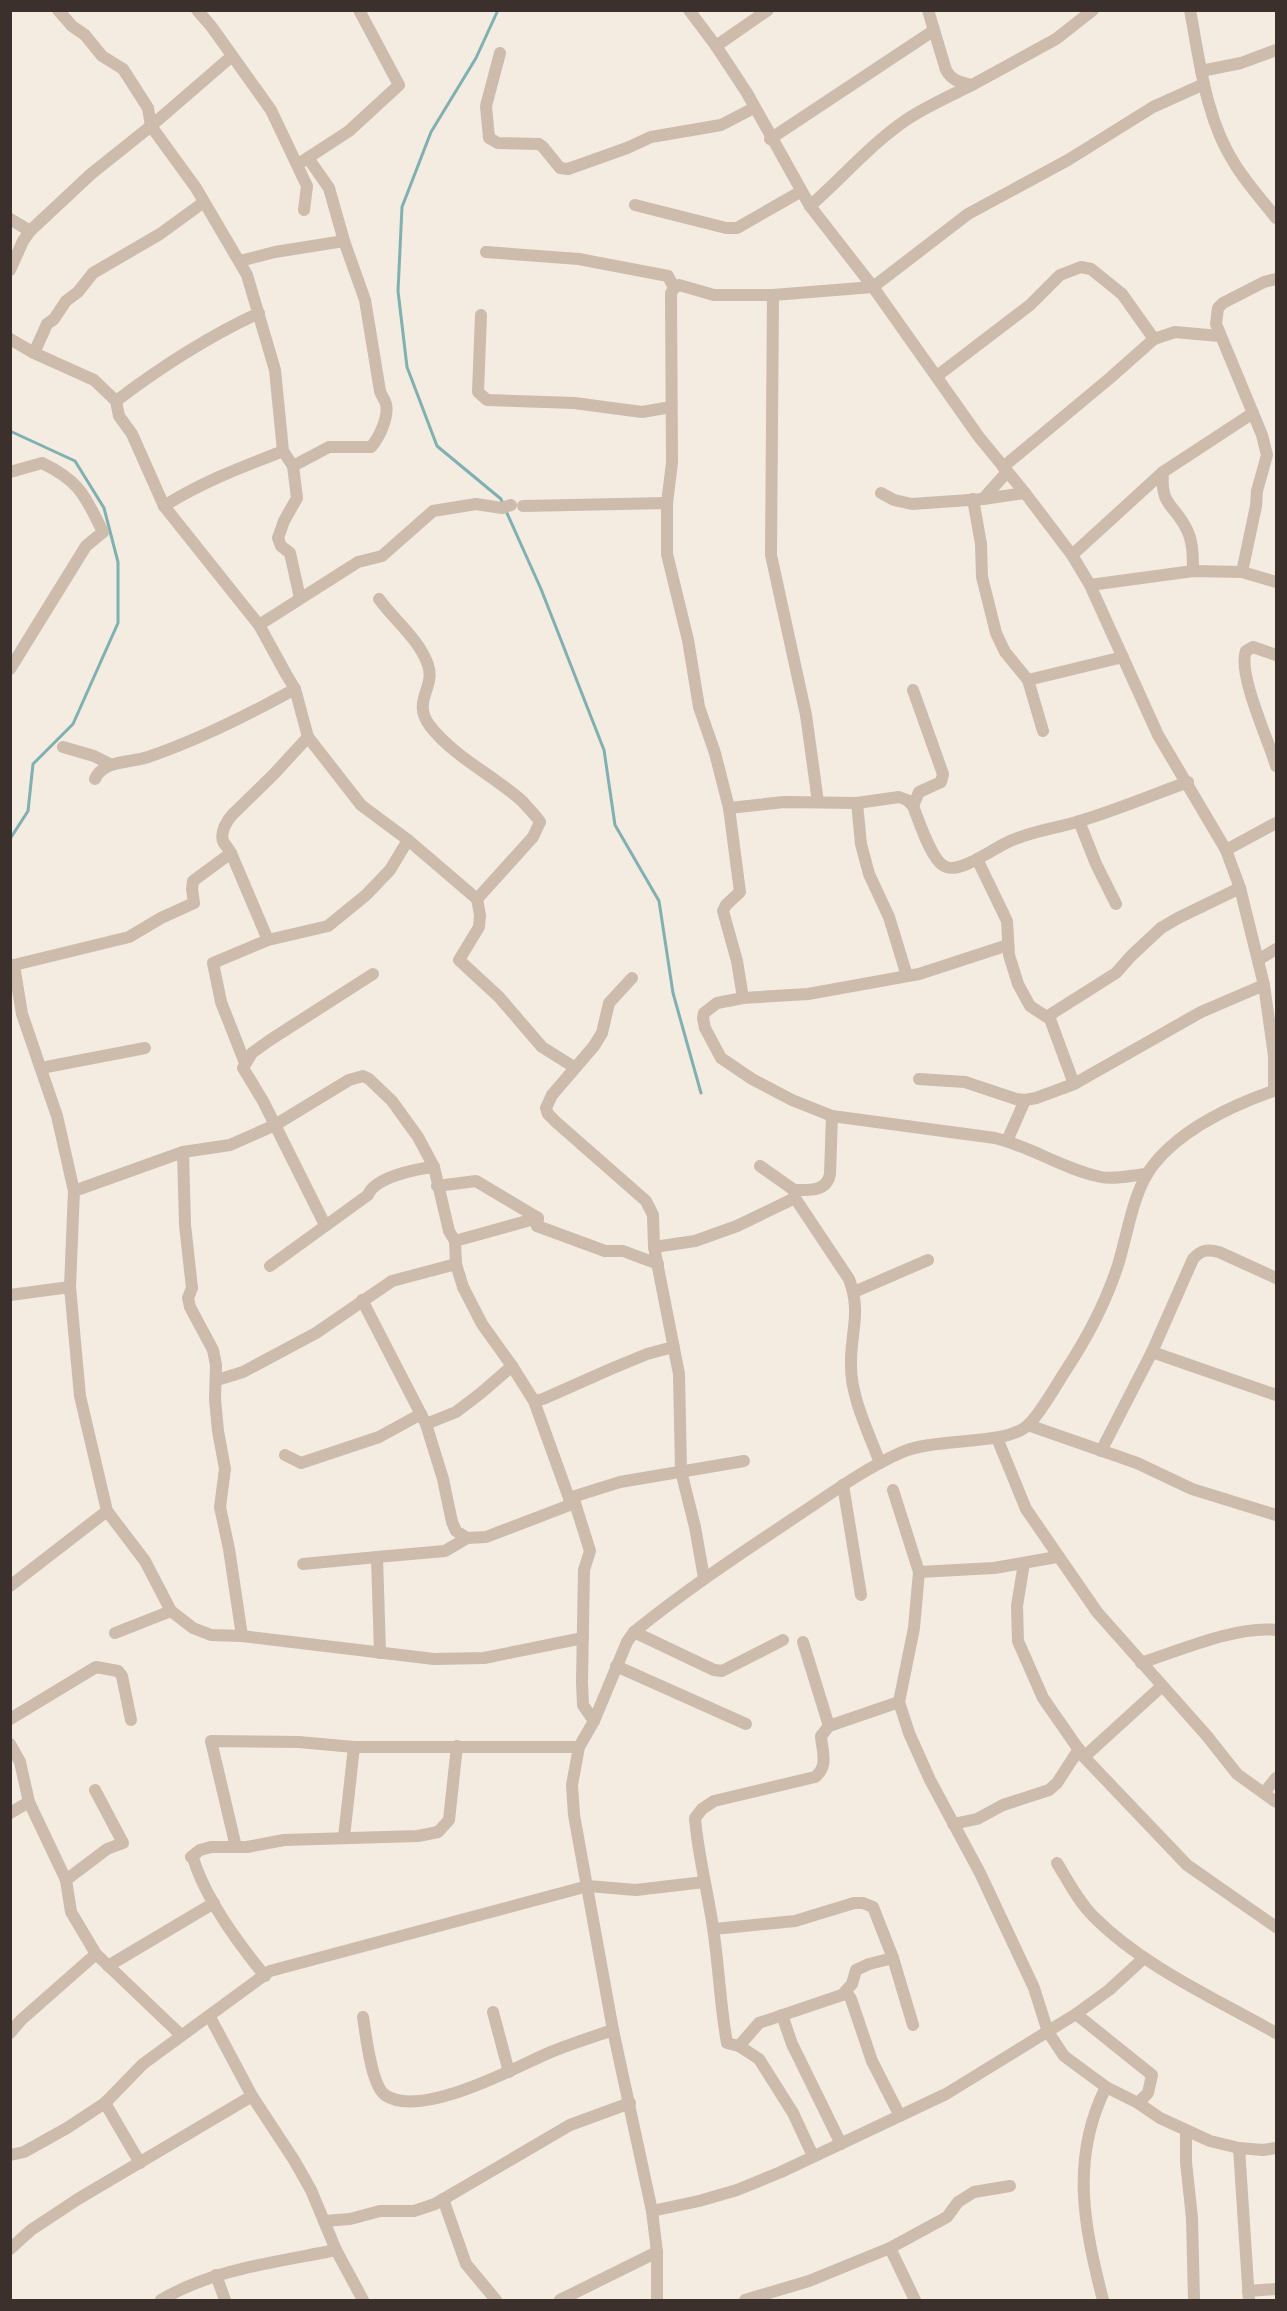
<svg xmlns="http://www.w3.org/2000/svg" width="1287" height="2311" font-family="Signika,sans-serif">
<style>
.lines{fill:none;stroke-linecap:round;stroke-linejoin:round}
.stream{stroke:#7fb0b2;stroke-width:3}
.minor{stroke:#cdbbac;stroke-width:12}
</style>
<rect width="100%" height="100%" fill="#f4ebe1"/>
<g class="lines">
<g class="stream">
<path d="M498 10 476 58 431 132 402 207 398 291 407 367 437 446 501 499 503 504"/>
<path d="M10 431 75 461 104 508 118 562V623L73 724 33 764 28 811 10 839"/>
<path d="M506 511 541 589 604 750 615 825 659 901 673 993 701 1093"/>
</g>
<g class="minor">
<path d="M58 10 72 26 85 35 102 56 123 69 148 108 151 126 196 188 247 275 275 370 283 451 293 466 297 498 284 521 278 538 281 546 290 553 300 598"/>
<path d="M197 10 211 26 271 110 307 186 304 210"/>
<path d="M689 10 716 46 747 93 810 206 873 287 979 437 1025 493 1072 555 1090 585 1158 735 1226 850 1240 888 1264 985 1274 1056V1090"/>
<path d="M928 10 946 70C952 81 960 82 972 85L1056 39 1093 10"/>
<path d="M1190 10C1200 63 1206 121 1236 166 1248 185 1263 201 1276 218"/>
<path d="M716 46 768 10"/>
<path d="M500 53 486 106 489 138 498 143 539 144 543 147 560 168 568 169 627 148 651 137 721 125 754 108"/>
<path d="M1201 71 1241 63 1276 50"/>
<path d="M770 139 933 31"/>
<path d="M303 161 349 131 399 85 359 10"/>
<path d="M635 205 726 228H737L800 192"/>
<path d="M810 206C842 178 871 144 906 120 927 106 950 96 972 85"/>
<path d="M10 219 30 231"/>
<path d="M486 252 579 259 668 276 674 288 671 293 672 463 667 503V554L688 640 699 707 715 753 729 808 740 892 726 905 723 911 737 961 743 998"/>
<path d="M240 261 275 252 344 241"/>
<path d="M10 270 23 241 30 231 91 174 151 126 232 56"/>
<path d="M674 288 679 285 714 295H773L873 287 968 214 1068 160 1153 107 1204 84"/>
<path d="M773 295 771 555 806 715 818 802"/>
<path d="M481 315 478 392 487 400 574 403 642 412 671 407"/>
<path d="M10 339 34 353 94 380 116 401 119 416 132 434 164 506 259 625 286 674 295 689 308 737 361 805 408 840 477 899 480 915 479 927 459 960 499 997 542 1047 574 1067"/>
<path d="M34 353 47 324 54 319 66 301 78 292 93 273 160 234 204 202"/>
<path d="M937 376 1030 305 1060 275 1081 267 1091 269 1122 294 1154 339"/>
<path d="M116 401C161 367 207 337 259 313"/>
<path d="M293 466 329 447H371C379 438 389 417 386 404 385 400 381 395 380 391L365 300 344 241 329 188 308 158"/>
<path d="M1003 467 1110 378 1154 339 1175 332 1219 336"/>
<path d="M10 472 42 463C80 481 85 496 103 532L86 546 10 669"/>
<path d="M1163 472C1160 507 1175 504 1187 530 1193 542 1193 557 1193 571"/>
<path d="M881 493 894 500 912 504 983 499 1025 493"/>
<path d="M973 499 981 544 982 577 996 633 1005 652 1028 680 1043 731"/>
<path d="M983 499 1007 472"/>
<path d="M164 506C202 482 242 467 283 451"/>
<path d="M523 506 667 503"/>
<path d="M1072 555 1163 472 1253 413"/>
<path d="M1242 572 1256 506 1257 491 1267 455 1262 435 1216 324 1218 308 1223 303 1264 282 1276 279"/>
<path d="M1090 585 1193 571 1242 572 1276 582"/>
<path d="M379 599C395 621 419 639 428 665 436 688 411 701 430 726 454 757 493 775 522 801 528 808 535 814 540 822L533 837 477 899"/>
<path d="M259 625 358 562 382 556 433 511 476 504 502 508 511 505"/>
<path d="M1276 655 1253 647 1246 651C1237 673 1269 741 1276 766"/>
<path d="M1028 680 1123 657"/>
<path d="M63 747 94 756 110 764"/>
<path d="M95 779C103 760 130 763 148 757 199 740 248 715 295 689"/>
<path d="M857 803 861 844 869 874 889 917 907 976"/>
<path d="M913 806 919 792 941 782 943 774 913 690"/>
<path d="M729 808 784 802 857 803 899 797 907 800 913 806C919 821 931 859 944 866 958 875 993 849 1006 843 1030 831 1055 829 1080 821 1117 810 1152 795 1188 782"/>
<path d="M1079 821 1096 864 1116 904"/>
<path d="M1226 850 1276 823"/>
<path d="M977 859 1007 921 1009 955 1018 984 1030 1006 1050 1019 1074 1084"/>
<path d="M268 940 231 853C229 849 224 844 223 841 220 832 227 820 233 814L274 774 308 737"/>
<path d="M1008 945 919 974 808 994 743 998 717 1003 704 1013 703 1018 705 1028 721 1058 752 1079 792 1100 832 1116 995 1138C1032 1147 1063 1169 1101 1177 1115 1180 1133 1175 1147 1174"/>
<path d="M1258 960 1276 949"/>
<path d="M14 965 22 1014 57 1116 74 1191 70 1287 80 1396 107 1511 145 1561 171 1611 193 1628 211 1635 242 1636 434 1659 484 1658 583 1638"/>
<path d="M10 966 129 937 161 918 194 903 192 889 193 881 231 853"/>
<path d="M632 978 609 1003 602 1033 594 1046 552 1095 546 1108 548 1114 556 1122 646 1201 653 1215 654 1247 679 1374 681 1471 695 1527 704 1578"/>
<path d="M1048 1016 1116 973 1131 956 1161 928 1178 918 1240 888"/>
<path d="M245 1063 221 1002 213 963 268 940 328 926 366 895 390 870 408 840"/>
<path d="M41 1068 145 1048"/>
<path d="M919 1079 965 1082 1016 1099 1025 1100 1036 1098 1074 1084 1201 1012 1264 985"/>
<path d="M1007 1141 1025 1100"/>
<path d="M183 1152 185 1225 192 1288 188 1298 190 1307 213 1350 216 1365 215 1399 218 1431 225 1469 220 1507 229 1549 242 1636"/>
<path d="M760 1166 794 1190"/>
<path d="M437 1186 476 1181 538 1218"/>
<path d="M74 1191 183 1152 230 1145 275 1125 349 1080 363 1076 369 1079 392 1101 418 1137 434 1167 449 1231 455 1241 456 1264 463 1287 482 1324 512 1366 534 1401 569 1498 575 1503 590 1551 584 1570 582 1682 583 1705 594 1721"/>
<path d="M795 1198 849 1279C862 1313 850 1333 851 1366 851 1398 869 1433 880 1463"/>
<path d="M325 1225 263 1101 243 1068 252 1053 270 1040 373 974"/>
<path d="M455 1241 538 1218 537 1226 605 1251H623L658 1264"/>
<path d="M654 1247 695 1241 737 1226 795 1198 794 1190C809 1190 827 1192 830 1174L832 1116"/>
<path d="M270 1266 368 1195C375 1177 416 1169 434 1167"/>
<path d="M854 1292 928 1260"/>
<path d="M10 1295 70 1287"/>
<path d="M362 1300 426 1424 443 1479 452 1522 456 1531 467 1538 486 1537 575 1503"/>
<path d="M1152 1352 1276 1395"/>
<path d="M217 1380 243 1372 316 1333 392 1281 456 1264"/>
<path d="M534 1401 543 1399 613 1368 647 1354 673 1347"/>
<path d="M426 1424 456 1412 481 1393 512 1366"/>
<path d="M1028 1425 1137 1463 1192 1489 1276 1515"/>
<path d="M997 1438 1026 1509 1097 1612 1207 1736 1237 1774 1276 1802"/>
<path d="M1101 1451 1152 1352 1193 1259C1201 1250 1207 1249 1219 1252L1276 1278"/>
<path d="M285 1455 301 1463 379 1437 421 1414"/>
<path d="M843 1485 861 1595"/>
<path d="M893 1490 919 1572"/>
<path d="M569 1498 620 1482 744 1461"/>
<path d="M377 1557 445 1551 467 1538"/>
<path d="M1057 1557 994 1568 919 1572 914 1628 899 1702 909 1733 930 1780 980 1873 1034 1988 1048 2032 1064 2056 1106 2087 1138 2103 1160 2118 1210 2141 1239 2148 1263 2150 1276 2148"/>
<path d="M1024 1563 1017 1606 1018 1641 1043 1698 1084 1757 1187 1865 1276 1927"/>
<path d="M303 1564 377 1557 380 1653"/>
<path d="M10 1586 107 1511"/>
<path d="M634 1632 714 1670 722 1671 783 1640"/>
<path d="M115 1633 171 1611"/>
<path d="M803 1642 829 1726"/>
<path d="M1141 1663C1178 1651 1238 1625 1276 1630"/>
<path d="M616 1666 746 1724"/>
<path d="M10 1719 96 1667 118 1671 122 1676 131 1720"/>
<path d="M10 1744 20 1762 29 1802 66 1880 71 1912 96 1954 181 2035"/>
<path d="M1084 1757 1162 1686"/>
<path d="M1264 1793 1276 1778"/>
<path d="M10 1813 29 1802"/>
<path d="M953 1824 977 1819 1003 1805 1049 1790 1057 1783 1079 1749"/>
<path d="M344 1837 354 1747"/>
<path d="M236 1847 211 1741 299 1742 354 1747H579"/>
<path d="M1057 1863C1068 1881 1078 1901 1093 1916 1142 1966 1216 1999 1276 2033"/>
<path d="M66 1880 107 1849 123 1843 95 1790"/>
<path d="M714 1929 795 1921 854 1903H863L873 1907 893 1958 913 2025"/>
<path d="M108 1966 214 1903"/>
<path d="M265 1976C237 1942 206 1900 193 1858L191 1857 200 1850 211 1847H247L284 1840 418 1836 438 1832 449 1820 457 1746"/>
<path d="M846 1992 851 1999 872 2061 900 2116"/>
<path d="M493 2012 509 2072"/>
<path d="M1076 2014 1152 2075 1148 2093 1138 2103"/>
<path d="M782 2015 792 2044 841 2144"/>
<path d="M210 2017 252 2096 294 2160 311 2190 336 2250 363 2300"/>
<path d="M363 2017C366 2035 371 2085 385 2095 419 2119 511 2070 544 2055 566 2045 590 2038 613 2030"/>
<path d="M10 2033 21 2020 96 1954"/>
<path d="M739 2046 759 2023 842 1995 852 1984 856 1970 869 1964 893 1958"/>
<path d="M105 2103 140 2163"/>
<path d="M1186 2131V2162L1192 2218 1194 2300"/>
<path d="M1239 2148 1249 2300"/>
<path d="M10 2155 24 2152 67 2128 105 2103 143 2064 270 1971 588 1886 636 1890 704 1882"/>
<path d="M813 2156 793 2113 759 2059 739 2046 727 2043C720 2005 719 1967 713 1928 708 1892 698 1856 695 1818L702 1809 714 1801 815 1777C829 1766 822 1751 821 1736L829 1726 899 1702"/>
<path d="M443 2199 466 2264 496 2300"/>
<path d="M652 2211 699 2201 737 2190 781 2172 946 2094 1076 2014 1109 1990 1144 1958"/>
<path d="M324 2221 350 2219 380 2211H414L435 2204 570 2125 630 2103"/>
<path d="M890 2248 915 2300"/>
<path d="M10 2249 31 2230 78 2199 252 2096"/>
<path d="M216 2275 225 2300"/>
<path d="M1248 2291 1276 2289"/>
<path d="M161 2300C213 2269 277 2262 336 2250"/>
<path d="M560 2300 657 2252"/>
<path d="M657 2300V2252L652 2211 613 2030 574 1815 572 1785 579 1747 594 1721 627 1642 634 1632C687 1589 743 1552 800 1514 832 1493 864 1469 900 1453 934 1437 1004 1446 1027 1426 1040 1415 1056 1385 1066 1370 1087 1338 1106 1302 1118 1265 1128 1233 1133 1190 1154 1164 1184 1127 1233 1105 1276 1090"/>
<path d="M745 2300 809 2281 890 2248 947 2217 958 2202 974 2192 1010 2186"/>
<path d="M1103 2300C1084 2226 1070 2159 1106 2087"/>
</g>
</g>
<rect width="1287" height="2311" fill="none" stroke="#3b302b" stroke-width="24"/>
</svg>
